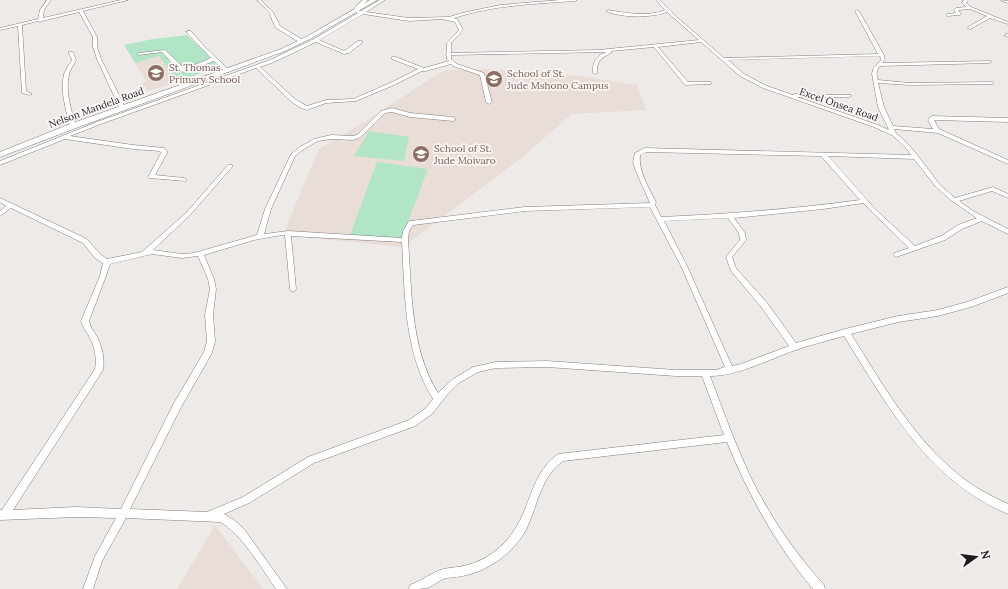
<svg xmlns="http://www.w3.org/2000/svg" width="1008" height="589" font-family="Lora,serif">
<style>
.built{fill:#e9ddd7}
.green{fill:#b1e5c5}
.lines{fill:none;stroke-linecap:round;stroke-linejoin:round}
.minor-casing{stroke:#817d7b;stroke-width:1}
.secondary-casing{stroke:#817d7b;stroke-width:1}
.minor{fill:#fff;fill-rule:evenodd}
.secondary{fill:#fff;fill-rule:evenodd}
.labels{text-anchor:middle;stroke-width:3.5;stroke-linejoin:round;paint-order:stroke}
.far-education-label{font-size:10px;fill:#785e54;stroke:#fbf7f5;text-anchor:start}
.far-street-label{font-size:10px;fill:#1c1b1a;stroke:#fbf7f5}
</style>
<rect width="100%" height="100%" fill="#eeeae7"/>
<g class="built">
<path d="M159 56 178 82 148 91 143 83 147 82 135 63Z"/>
<path d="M486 69 580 76 637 85 646 110 572 114 520 159 403 247 283 235 318 150 369 119 442 71 446 70Z"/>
<path d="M215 525 263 589H177Z"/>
</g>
<g class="green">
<path d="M187 35 219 66 178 82 159 56 135 63 124 45 153 39Z"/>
<path d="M369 131 409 137 404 161 354 156Z"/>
<path d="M377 162 428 169 401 240 349 238Z"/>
</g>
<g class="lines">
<g class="minor-casing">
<g id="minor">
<path d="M47 0H51L44 10 43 18 121 0H128L83 11 97 37V47L101 59 125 107 124 108 119 107 97 59 93 47V37L79 12 42 21 40 22 38 21 22 25 26 91 32 94 30 95 22 93 18 26 0 30V28L38 19 40 10Z"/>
<path d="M257 0H261L273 12 280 26 303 40V42H299L276 28 272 20 270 13Z"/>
<path d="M363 0H368L360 7 357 10 361 11 380 0H385L366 12 409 18 449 17 462 13 500 5 560 0H577L575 1C534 4 493 5 454 18L458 20 463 30 451 43V53L598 50 699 40 667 12C653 18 620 18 606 11L608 10C625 13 649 17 665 10L656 0H660L679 19 724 58 878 54 855 11 857 10 859 11 884 55 885 60 882 63 991 61V62L989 63 880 66C876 71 876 74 878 80L910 83 993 82V84H991L910 85 878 83 884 107 893 126 933 129 928 120 930 117 932 116 1008 118V122L934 120 939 129 1008 160V164L938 133 894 129 896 133 909 145 918 156 940 185 955 198 993 187 1008 194V198L992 191 959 201 973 211 1008 229V234L982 221 962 229 945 240 896 257 893 255 894 253 909 248 863 203 823 209 734 218 745 233 746 240 732 257 736 268 768 304 796 343 845 329 898 316 938 310 967 302 1008 287V293L971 307 938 316 898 322 851 334C882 383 912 437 958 474 973 487 991 496 1008 504V514C927 480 888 406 844 336 827 341 809 345 793 351 768 360 737 376 710 376 724 413 737 449 754 484 773 521 797 555 824 585L825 589H813C776 545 749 496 727 442L563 461C549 471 543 485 537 501 534 511 530 521 526 530 514 552 491 569 467 575 460 577 453 577 446 578 439 580 434 586 427 588 422 589 414 589 409 589L410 585C421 581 430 574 440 570 449 567 458 568 467 565 485 561 503 547 513 532 531 507 531 473 558 454L724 435 702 376H676L547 367 496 368 478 372 459 383 447 395 432 414 415 426 314 463 249 503 224 514 234 520 244 529 287 589H276C262 569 241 533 220 522L126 518 102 561 93 589H83L95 556 116 518 76 517 0 520V510H2L95 369C97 359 95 347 90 338 87 332 83 328 81 321L100 276 103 263 95 258 83 243 11 208 0 216V211L6 206 0 202V198L87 239 100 254 107 259 142 252 187 212 228 165H232V167L191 214 153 250 182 254 194 253 257 235 265 209 291 154 300 147 314 139 331 135 353 136 357 135 381 111 392 108 410 113 453 117 456 119 453 121 410 117 392 112 385 113 361 137 353 140 331 139 318 141 304 149 295 156 271 209 264 234 288 231 402 238 403 231 409 221H411L525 207 650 203 635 169 633 162 635 153 645 148 911 155 905 147 892 135 874 127 763 88 740 76 701 42 658 47 688 82H711V84H709L685 85 654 47 611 51V53C601 58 596 62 597 73L595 74 593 73C592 62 597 56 606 52L451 55V59L457 64 484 73 492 102 489 104 486 102 480 75 453 66 451 64 426 71H422L394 85 356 101 326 103 307 110 299 107 292 102 256 68 101 124 70 136 133 145 164 148 167 151V153L155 175 184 178 187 180 186 181 149 178 148 177 161 153 160 151 133 149 65 139 0 165V161L97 122 270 60 314 39 358 13 353 11 357 5ZM363 14 409 21 442 19 455 22 459 30 447 43V53L446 54 447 59 449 61 424 68 396 57H392V59L418 69 390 83 353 99 326 100 307 106 296 100 260 67 274 62 316 42 344 54 349 53 362 43V41H358L344 51 319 40ZM880 56 881 60 873 69 872 74 878 107 889 130 878 125 797 97H849L851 96V95L795 94 793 95 767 86 744 74 728 60ZM646 152 821 156 860 200C794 209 728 214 661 217L655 205 656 202C649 188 638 171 640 155ZM828 156 914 159 936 187 952 201 977 218 958 225 941 236 915 246 875 209ZM650 207 681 266 725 367 716 370H676L547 361 496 362 473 367 453 379 438 393C410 348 412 291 408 240L409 231 413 225 525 211ZM728 218 739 233 740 240 726 257 731 271 762 308 789 346 741 364 732 366 687 266 664 221ZM282 235H285L290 289 291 291H295L296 289 291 236 402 242C405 296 404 352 433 399L426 408 409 420 308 457 243 497 207 512 130 509 180 409 212 353 215 341 213 315 216 289 214 279 204 255 254 240ZM152 254 182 258 198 256 208 279 210 289 205 315 207 341 204 352 174 403 121 509 76 507 13 510 103 370C105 358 102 346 96 335 93 330 90 327 89 321L106 276 110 264Z"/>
<path d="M964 0H968L966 3 971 7 1008 22V24L990 18 970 29 968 28V27L987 16 970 9 958 10 961 14 960 15 947 16V14L956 13 954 10 956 8 966 7 962 3Z"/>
<path d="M1001 0 1008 1V3L1002 1Z"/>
<path d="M187 31H191L204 46 229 70V72H225L214 61 185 72 180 71 162 52 139 55 137 54 139 53 165 50 185 69 211 58 187 33Z"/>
<path d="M1006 34H1008V37L1005 36Z"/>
<path d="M69 52H73L76 60C74 65 70 69 69 75 65 91 71 110 76 126L73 128 70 126C66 110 60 91 64 74 66 69 69 65 72 60L69 53Z"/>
</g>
</g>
<g class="secondary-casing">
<path id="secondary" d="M370 0H377L310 39 285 51 76 128 0 157V152L70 124 281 49 306 37Z"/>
</g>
<use href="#minor" class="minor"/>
<use href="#secondary" class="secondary"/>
</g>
<defs>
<g id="school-disc" transform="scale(0.9)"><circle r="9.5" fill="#8d6e63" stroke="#fbf7f5"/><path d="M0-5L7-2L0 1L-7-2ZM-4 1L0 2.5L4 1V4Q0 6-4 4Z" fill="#fff"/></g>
</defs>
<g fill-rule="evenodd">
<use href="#school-disc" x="156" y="73"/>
<use href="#school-disc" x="494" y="79"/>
<use href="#school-disc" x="421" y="154"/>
</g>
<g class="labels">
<g class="far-education-label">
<text x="169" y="71">St. Thomas<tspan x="169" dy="12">Primary School</tspan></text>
<text x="507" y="77">School of St.<tspan x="507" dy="12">Jude Mshono Campus</tspan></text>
<text x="434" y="152">School of St.<tspan x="434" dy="12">Jude Moivaro</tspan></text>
</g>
<g class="far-street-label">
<text transform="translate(839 104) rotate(19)" y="4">Excel Onsea Road</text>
<text transform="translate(96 107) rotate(-20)" y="4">Nelson Mandela Road</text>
</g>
</g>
<g transform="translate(976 557) rotate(76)" stroke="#fbf7f5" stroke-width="3" paint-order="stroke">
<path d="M0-3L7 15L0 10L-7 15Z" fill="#1c1b1a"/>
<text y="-6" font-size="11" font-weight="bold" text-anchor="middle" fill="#1c1b1a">N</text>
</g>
</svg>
